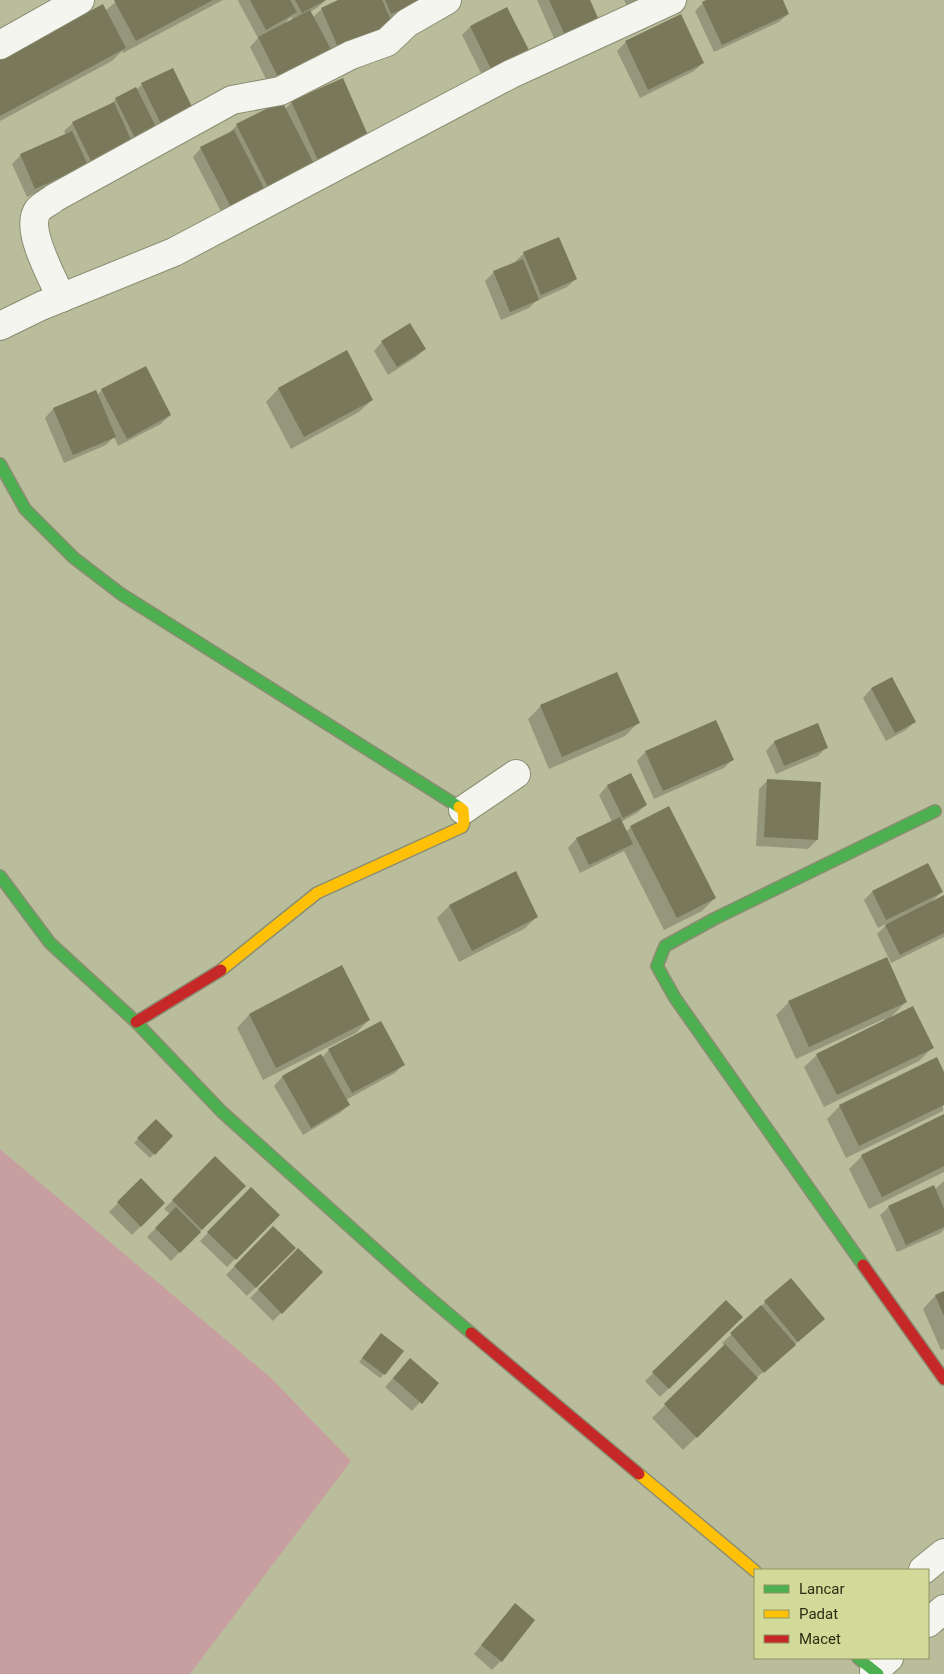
<svg xmlns="http://www.w3.org/2000/svg" width="944" height="1674" font-family="Roboto,sans-serif">
<style>
.green{fill:#c89fa1}
.shadow{fill:#0003;fill-rule:evenodd}
.building{fill:#7a785b}
.lines{fill:none;stroke-linecap:round;stroke-linejoin:round}
.street-casing{stroke:#8b8d72;stroke-width:30}
.fast-casing{stroke:#8b8d72;stroke-width:14}
.slow-casing{stroke:#8b8d72;stroke-width:14}
.jam-casing{stroke:#8b8d72;stroke-width:14}
.street{stroke:#f5f5f0;stroke-width:28}
.fast{stroke:#4caf50;stroke-width:11}
.slow{stroke:#ffc107;stroke-width:11}
.jam{stroke:#c62828;stroke-width:11}
</style>
<rect width="100%" height="100%" fill="#babd9b"/>
<path class="green" d="M0 1149 271 1378 351 1461 190 1674H0Z"/>
<g class="shadow">
<path d="M118 0H223L123 53 122 51 112 61 0 121V60L105 11Z"/>
<path d="M239 0H326L318 7 310 12 313 17 322 9 341 0H432L389 19 272 91 250 47 258 38 238 1ZM291 17 293 20 283 25Z"/>
<path d="M537 0H589L560 52Z"/>
<path d="M624 0H647L629 10Z"/>
<path d="M709 0H781L788 14 779 22 714 52 695 11 703 3Z"/>
<path d="M470 27 529 54 485 81 462 35Z"/>
<path d="M626 42 703 63 694 71 640 98 617 51Z"/>
<path d="M142 84 194 114 78 174 27 197 12 164 21 155 66 135 64 131 73 123 110 105 116 99 136 90Z"/>
<path d="M292 102 370 142 228 225 193 157 201 148 227 135 237 125 285 109Z"/>
<path d="M524 253 576 279 567 287 536 301 529 308 501 320 485 281 494 272 516 263 515 262Z"/>
<path d="M382 342 425 349 416 357 388 375 374 351Z"/>
<path d="M346 352 372 400 359 412 291 449 266 402 278 389Z"/>
<path d="M102 390 170 415 161 424 118 446 114 437 106 445 64 463 45 418 53 409 96 392 97 395Z"/>
<path d="M617 673 638 723 625 736 549 769 528 719 541 706Z"/>
<path d="M892 678 915 721 906 730 886 741 863 698 871 689Z"/>
<path d="M715 722 732 760 724 768 654 799 637 761 645 752Z"/>
<path d="M817 725 827 747 818 756 776 774 766 751 774 742Z"/>
<path d="M630 775 646 805 637 813 621 822 626 832 631 827 715 898 702 911 664 930 624 851 580 873 568 848 576 839 612 822 599 795 607 786Z"/>
<path d="M768 780 820 783 817 840 808 849 756 846 759 789Z"/>
<path d="M515 873 537 917 524 929 459 962 437 918 449 906Z"/>
<path d="M872 892H942L930 903 944 896V937L891 963 877 934 888 923 878 928 864 900Z"/>
<path d="M341 967 369 1020 356 1033 263 1080 237 1028 249 1015Z"/>
<path d="M789 1002H906L890 1018 932 1048 919 1061 824 1107 804 1067 817 1055 885 1021 884 1019 796 1059 776 1015Z"/>
<path d="M329 1050 404 1064 395 1073 346 1100 349 1105 340 1113 303 1135 274 1086 282 1077 321 1055 322 1057Z"/>
<path d="M944 1075 943 1111 846 1158 827 1119 840 1106Z"/>
<path d="M944 1115V1172L869 1209 849 1169 862 1156Z"/>
<path d="M156 1121 171 1136 150 1158 134 1143Z"/>
<path d="M215 1158 244 1186 171 1261 147 1237 170 1214 164 1209Z"/>
<path d="M141 1180 164 1203 132 1235 109 1212Z"/>
<path d="M944 1181V1229L941 1233 897 1252 880 1215 889 1207 934 1190Z"/>
<path d="M251 1188 278 1215 227 1267 200 1241Z"/>
<path d="M273 1227 294 1248 247 1296 226 1275Z"/>
<path d="M298 1250 321 1272 273 1321 250 1298Z"/>
<path d="M944 1292V1349L941 1350 923 1309 935 1296Z"/>
<path d="M726 1301 741 1317 660 1397 645 1381Z"/>
<path d="M765 1302 824 1319 754 1380 683 1450 652 1418 725 1346 722 1343 757 1311Z"/>
<path d="M377 1339 384 1374 380 1378 359 1362Z"/>
<path d="M402 1368 437 1383 412 1411 385 1387Z"/>
<path d="M507 1614 501 1661 492 1670 474 1654Z"/>
</g>
<g class="building">
<path d="M114 0H213L136 41Z"/>
<path d="M250 0H290L297 12 266 30Z"/>
<path d="M295 0H326L302 13Z"/>
<path d="M338 0H382L395 29 341 54 321 8Z"/>
<path d="M385 0H423L391 14Z"/>
<path d="M549 0H590L603 29 569 44Z"/>
<path d="M706 0H783L789 14 722 45 702 2Z"/>
<path d="M103 4 126 48 0 116V59Z"/>
<path d="M507 7 531 54 493 73 470 26Z"/>
<path d="M310 10 334 55 281 83 258 37Z"/>
<path d="M681 14 704 63 648 90 625 41Z"/>
<path d="M173 68 196 115 164 130 141 83Z"/>
<path d="M343 78 371 142 320 165 291 101Z"/>
<path d="M136 87 160 135 139 146 115 98Z"/>
<path d="M282 101 315 166 269 189 236 124Z"/>
<path d="M114 102 132 142 91 161 72 122Z"/>
<path d="M234 130 270 200 236 217 200 147Z"/>
<path d="M72 131 88 165 35 189 20 154Z"/>
<path d="M559 237 577 279 541 295 523 252Z"/>
<path d="M523 259 539 300 510 312 493 271Z"/>
<path d="M410 323 426 349 397 367 381 341Z"/>
<path d="M347 350 373 400 304 437 278 388Z"/>
<path d="M146 366 171 415 127 439 101 389Z"/>
<path d="M96 390 116 437 73 455 53 408Z"/>
<path d="M617 672 640 723 562 757 540 705Z"/>
<path d="M892 677 916 722 895 733 871 688Z"/>
<path d="M716 720 734 760 663 791 645 751Z"/>
<path d="M818 723 828 748 784 766 774 741Z"/>
<path d="M631 773 647 805 623 818 607 785Z"/>
<path d="M767 779 821 782 818 840 764 837Z"/>
<path d="M669 806 716 898 677 918 630 826Z"/>
<path d="M620 817 633 844 589 865 576 838Z"/>
<path d="M928 863 943 892 886 920 872 891Z"/>
<path d="M516 871 538 917 472 951 449 905Z"/>
<path d="M944 895V933L900 955 885 925Z"/>
<path d="M887 957 907 1002 809 1047 788 1001Z"/>
<path d="M342 965 370 1020 276 1068 249 1014Z"/>
<path d="M913 1006 934 1048 837 1095 816 1054Z"/>
<path d="M381 1021 405 1065 352 1093 328 1049Z"/>
<path d="M321 1054 350 1105 311 1128 282 1076Z"/>
<path d="M937 1057 944 1072V1105L859 1146 839 1105Z"/>
<path d="M944 1114V1166L882 1197 861 1155Z"/>
<path d="M156 1119 173 1136 155 1155 137 1138Z"/>
<path d="M215 1156 246 1186 202 1230 172 1200Z"/>
<path d="M141 1178 165 1203 141 1227 117 1202Z"/>
<path d="M934 1185 944 1209V1227L906 1245 888 1206Z"/>
<path d="M251 1187 280 1215 236 1260 207 1232Z"/>
<path d="M176 1207 201 1232 180 1253 155 1228Z"/>
<path d="M273 1226 296 1248 256 1288 234 1266Z"/>
<path d="M298 1248 323 1272 282 1314 258 1289Z"/>
<path d="M791 1278 825 1319 798 1342 764 1301Z"/>
<path d="M944 1291V1316L935 1295Z"/>
<path d="M726 1300 743 1317 669 1389 652 1372Z"/>
<path d="M761 1305 796 1345 764 1373 730 1333Z"/>
<path d="M381 1333 404 1351 385 1375 362 1358Z"/>
<path d="M725 1344 758 1378 697 1438 664 1404Z"/>
<path d="M410 1358 439 1383 422 1404 393 1378Z"/>
<path d="M515 1603 535 1620 502 1662 481 1645Z"/>
</g>
<g class="lines">
<g class="street-casing">
<g id="street">
<path d="M0 45 80 0"/>
<path d="M61 298C53 278 24 229 38 210 42 205 50 202 54 198L232 100 280 91 351 55 387 42 407 23 447 0"/>
<path d="M0 326 41 306 174 252 511 74 672 0"/>
<path d="M463 810 516 774"/>
<path d="M923 1570 944 1553"/>
<path d="M928 1623 944 1609"/>
<path d="M874 1671 889 1658"/>
</g>
</g>
<g class="fast-casing">
<g id="fast">
<path d="M0 464 25 509 74 558 121 594 459 807"/>
<path d="M0 876 50 943 136 1022 222 1112 418 1288 471 1333"/>
<path d="M863 1265 675 998 657 966 665 946 714 919 935 811"/>
<path d="M858 1658 878 1674"/>
</g>
</g>
<g class="slow-casing">
<g id="slow">
<path d="M221 970 317 893 462 827 464 823 463 810 459 807"/>
<path d="M639 1474 755 1571"/>
</g>
</g>
<g class="jam-casing">
<g id="jam">
<path d="M136 1022 221 970"/>
<path d="M863 1265 944 1379"/>
<path d="M471 1333 639 1474"/>
</g>
</g>
<use href="#street" class="street"/>
<use href="#fast" class="fast"/>
<use href="#slow" class="slow"/>
<use href="#jam" class="jam"/>
</g>
<rect x="754" y="1569" width="175" height="90" fill="#d2da99" stroke="#8f9563"/>
<rect x="764" y="1585" width="25" height="8" fill="#4caf50" stroke="#8f9563"/>
<text x="799" y="1594" font-size="15" fill="#2b2d13">Lancar</text>
<rect x="764" y="1610" width="25" height="8" fill="#ffc107" stroke="#8f9563"/>
<text x="799" y="1619" font-size="15" fill="#2b2d13">Padat</text>
<rect x="764" y="1635" width="25" height="8" fill="#c62828" stroke="#8f9563"/>
<text x="799" y="1644" font-size="15" fill="#2b2d13">Macet</text>
</svg>
